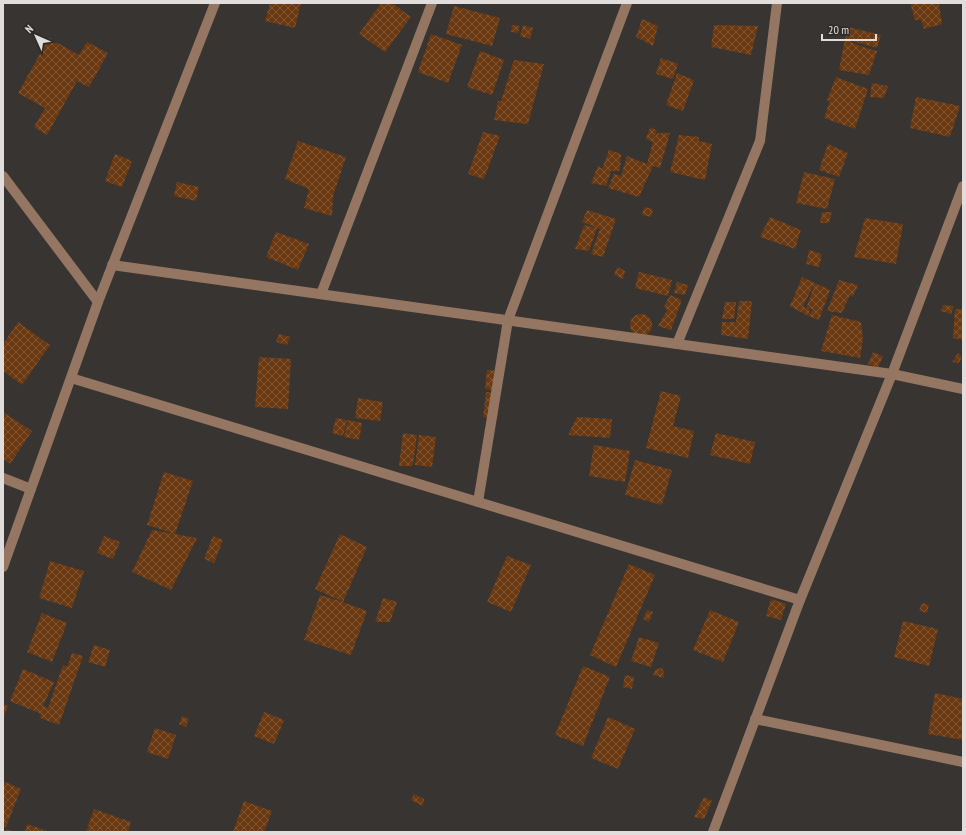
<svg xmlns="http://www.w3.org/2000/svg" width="966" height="835" font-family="'PT Sans Narrow',sans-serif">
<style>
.building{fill:url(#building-cross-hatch);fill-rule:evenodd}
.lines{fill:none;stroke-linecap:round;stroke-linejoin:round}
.minor{stroke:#957662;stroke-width:10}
</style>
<defs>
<pattern id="building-cross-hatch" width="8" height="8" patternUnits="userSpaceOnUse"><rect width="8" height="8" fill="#6a3911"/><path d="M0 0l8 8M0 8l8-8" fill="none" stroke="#7f5533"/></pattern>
</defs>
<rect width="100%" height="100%" fill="#373431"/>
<g class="building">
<path d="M270 3H301L295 28 265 21Z"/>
<path d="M381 3H392L411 17 385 52 359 34Z"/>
<path d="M910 3H939L942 24 924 29 921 20H915Z"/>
<path d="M454 6 500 18 492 46 446 34Z"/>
<path d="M642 19 658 26 653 46 636 37Z"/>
<path d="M512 25 520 26 518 33 511 32Z"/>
<path d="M523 25 533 28 530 39 520 36Z"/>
<path d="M714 25 758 26 751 55 711 47Z"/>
<path d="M848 27 881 35 877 48 845 39 860 46 877 51 869 75 839 70 845 39Z"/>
<path d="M431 34 462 45 448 83 418 72Z"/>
<path d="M49 38 79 55 87 42 108 53 89 87 77 81 47 135 34 127 45 108 18 93Z"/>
<path d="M480 51 504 60 492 95 467 87Z"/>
<path d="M661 58 678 64 673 79 656 74Z"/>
<path d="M514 60 544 64 528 124 494 120 498 101H501Z"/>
<path d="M677 73 694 80 683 111 666 105Z"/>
<path d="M836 77 868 89 855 129 824 118 830 101 827 100Z"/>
<path d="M872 83 888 86 884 98 870 97Z"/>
<path d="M916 97 960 106 950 137 910 128Z"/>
<path d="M650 127 657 130 654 139 657 133H670L660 168 653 166 639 197 608 188 614 174 621 176 627 156 647 164 653 142 646 139Z"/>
<path d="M483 132 500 136 484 179 468 174Z"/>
<path d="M679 135 699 137V141L712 144 705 180 670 172Z"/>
<path d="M298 141 346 157 333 196 332 216 304 208 309 189 285 179Z"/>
<path d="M828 144 848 153 839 177 819 170Z"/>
<path d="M609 150 621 154 620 171H611L606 186 591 183 598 166 602 169Z"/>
<path d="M115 154 132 161 122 187 105 181Z"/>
<path d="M804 172 835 179 827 209 796 203Z"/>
<path d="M177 182 199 187 196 201 174 196Z"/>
<path d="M644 207 653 209 651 217 642 215Z"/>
<path d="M587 210 616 219 603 257 591 254 600 229 582 222Z"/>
<path d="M822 212H832L829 223H820Z"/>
<path d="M770 217 801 230 795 249 760 237Z"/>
<path d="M865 218 903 224 896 264 854 257Z"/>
<path d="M584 225 597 228 589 251 575 249Z"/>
<path d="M276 232 309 244 298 270 266 257Z"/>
<path d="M809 250 822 254 819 267 806 264Z"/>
<path d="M617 267 625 271 623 279 614 275Z"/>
<path d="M639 272 672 280 668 296 635 288Z"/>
<path d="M802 277 830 290 819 320 808 316 813 309H806L810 310 808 316 790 306ZM815 283 806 309 803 306Z"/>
<path d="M839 280 858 285 853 297 850 295 842 313 827 311Z"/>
<path d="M677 282 688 285 685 295 674 293Z"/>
<path d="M670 295 682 300 671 330 658 326 667 310 664 307Z"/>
<path d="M739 301H752L748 339 721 335 722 322H736Z"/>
<path d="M725 302H736L734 319H722Z"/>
<path d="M943 305 954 306 951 314 941 311Z"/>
<path d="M955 309H963V340L953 338Z"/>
<circle cx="641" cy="325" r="11"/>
<path d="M832 315 861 322 863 339 860 358 821 351Z"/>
<path d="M18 322 50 345 22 385 3 371V344Z"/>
<path d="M279 334 290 337 287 345 276 342Z"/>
<path d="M873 352 883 356 878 368 868 364Z"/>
<path d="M958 353 962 357 959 363 952 362Z"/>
<path d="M259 357 291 359 288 409 255 407Z"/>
<path d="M487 370 502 371 500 391 485 389Z"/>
<path d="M661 391 681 396 673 426 694 431 688 458 646 448Z"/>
<path d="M486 392 500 393 497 419 483 417Z"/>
<path d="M358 398 383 402 380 421 355 418Z"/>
<path d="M3 412 32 431 10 464 3 459Z"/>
<path d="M577 417 612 419 610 438 568 435Z"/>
<path d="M336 418 347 420 343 436 332 433Z"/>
<path d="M348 420 362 423 359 440 344 437Z"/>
<path d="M403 433 417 435 413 466H399Z"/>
<path d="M716 433 755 442 750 464 710 455Z"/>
<path d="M419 435 436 437 432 467 415 465Z"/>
<path d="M594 445 630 451 625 482 589 476Z"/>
<path d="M635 460 672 470 662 505 625 495Z"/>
<path d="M164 472 193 481 175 534 197 538 171 590 132 572 152 530 175 534 147 525Z"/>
<path d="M340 534 367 547 343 602 315 589Z"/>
<path d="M104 536 120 542 113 559 97 553Z"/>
<path d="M213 536 223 540 214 563 204 559Z"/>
<path d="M507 556 531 565 511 612 487 602Z"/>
<path d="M50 561 84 571 72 608 39 598Z"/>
<path d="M629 564 655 575 616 667 590 655Z"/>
<path d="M320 595 343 602 367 611 351 655 304 640Z"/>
<path d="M383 598 397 602 390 622H375Z"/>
<path d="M771 599 786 604 781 620 766 616Z"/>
<path d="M922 603 929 605 927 613 919 611Z"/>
<path d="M647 610 653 612 649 622 643 619Z"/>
<path d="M710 610 739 622 723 662 693 650Z"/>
<path d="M42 613 67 623 52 662 27 652Z"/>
<path d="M903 621 938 629 929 666 894 657Z"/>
<path d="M639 637 659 643 651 667 631 661Z"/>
<path d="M94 645 110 650 105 667 88 662Z"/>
<path d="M72 653 83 656 59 725 40 718 41 714 10 701 23 669 54 682 43 706 48 708 63 665 67 667Z"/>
<path d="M583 666 610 677 583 746 555 735Z"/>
<path d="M663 668 664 678 653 675 656 669Z"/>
<path d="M625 675 634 677 632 689 623 687Z"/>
<path d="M935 693 963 699V740L928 734Z"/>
<path d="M3 704 8 706 3 719Z"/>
<path d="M264 712 284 720 274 744 254 736Z"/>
<path d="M182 716 189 719 186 727 179 724Z"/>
<path d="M608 717 635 729 618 769 591 758Z"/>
<path d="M155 728 176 735 168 759 147 752Z"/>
<path d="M3 781 21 789 6 827 3 826Z"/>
<path d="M414 794 424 799 423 806 411 800Z"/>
<path d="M704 797 712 801 704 819 694 817Z"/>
<path d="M244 801 272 811 264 832H233Z"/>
<path d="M94 809 131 822 128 832H86Z"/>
<path d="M27 824 47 831 46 832H25Z"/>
<path d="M6 829 16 832H5Z"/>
</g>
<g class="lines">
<g class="minor">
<path d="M3 176 98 302"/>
<path d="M112 265 892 374 963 389"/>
<path d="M321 294 432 3"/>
<path d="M677 344 760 141 777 3"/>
<path d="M71 378 800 600 892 374 963 186"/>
<path d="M3 478 31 489"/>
<path d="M478 502 508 320 627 3"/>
<path d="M3 567 98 302 215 3"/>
<path d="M755 719 963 762"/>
<path d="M713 832 800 600"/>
</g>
</g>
<rect width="966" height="835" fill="none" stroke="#e0dddc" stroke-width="8"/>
<g transform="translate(36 36) rotate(315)" stroke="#2d2a27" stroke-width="3" paint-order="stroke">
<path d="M0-3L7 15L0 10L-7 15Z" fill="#e0dddc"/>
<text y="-6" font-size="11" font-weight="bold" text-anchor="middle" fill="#e0dddc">N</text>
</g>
<path d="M822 34v6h54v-6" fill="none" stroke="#e0dddc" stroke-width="2"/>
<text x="828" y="34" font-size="12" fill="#e0dddc" stroke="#2d2a27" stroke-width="3" paint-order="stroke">20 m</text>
</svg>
